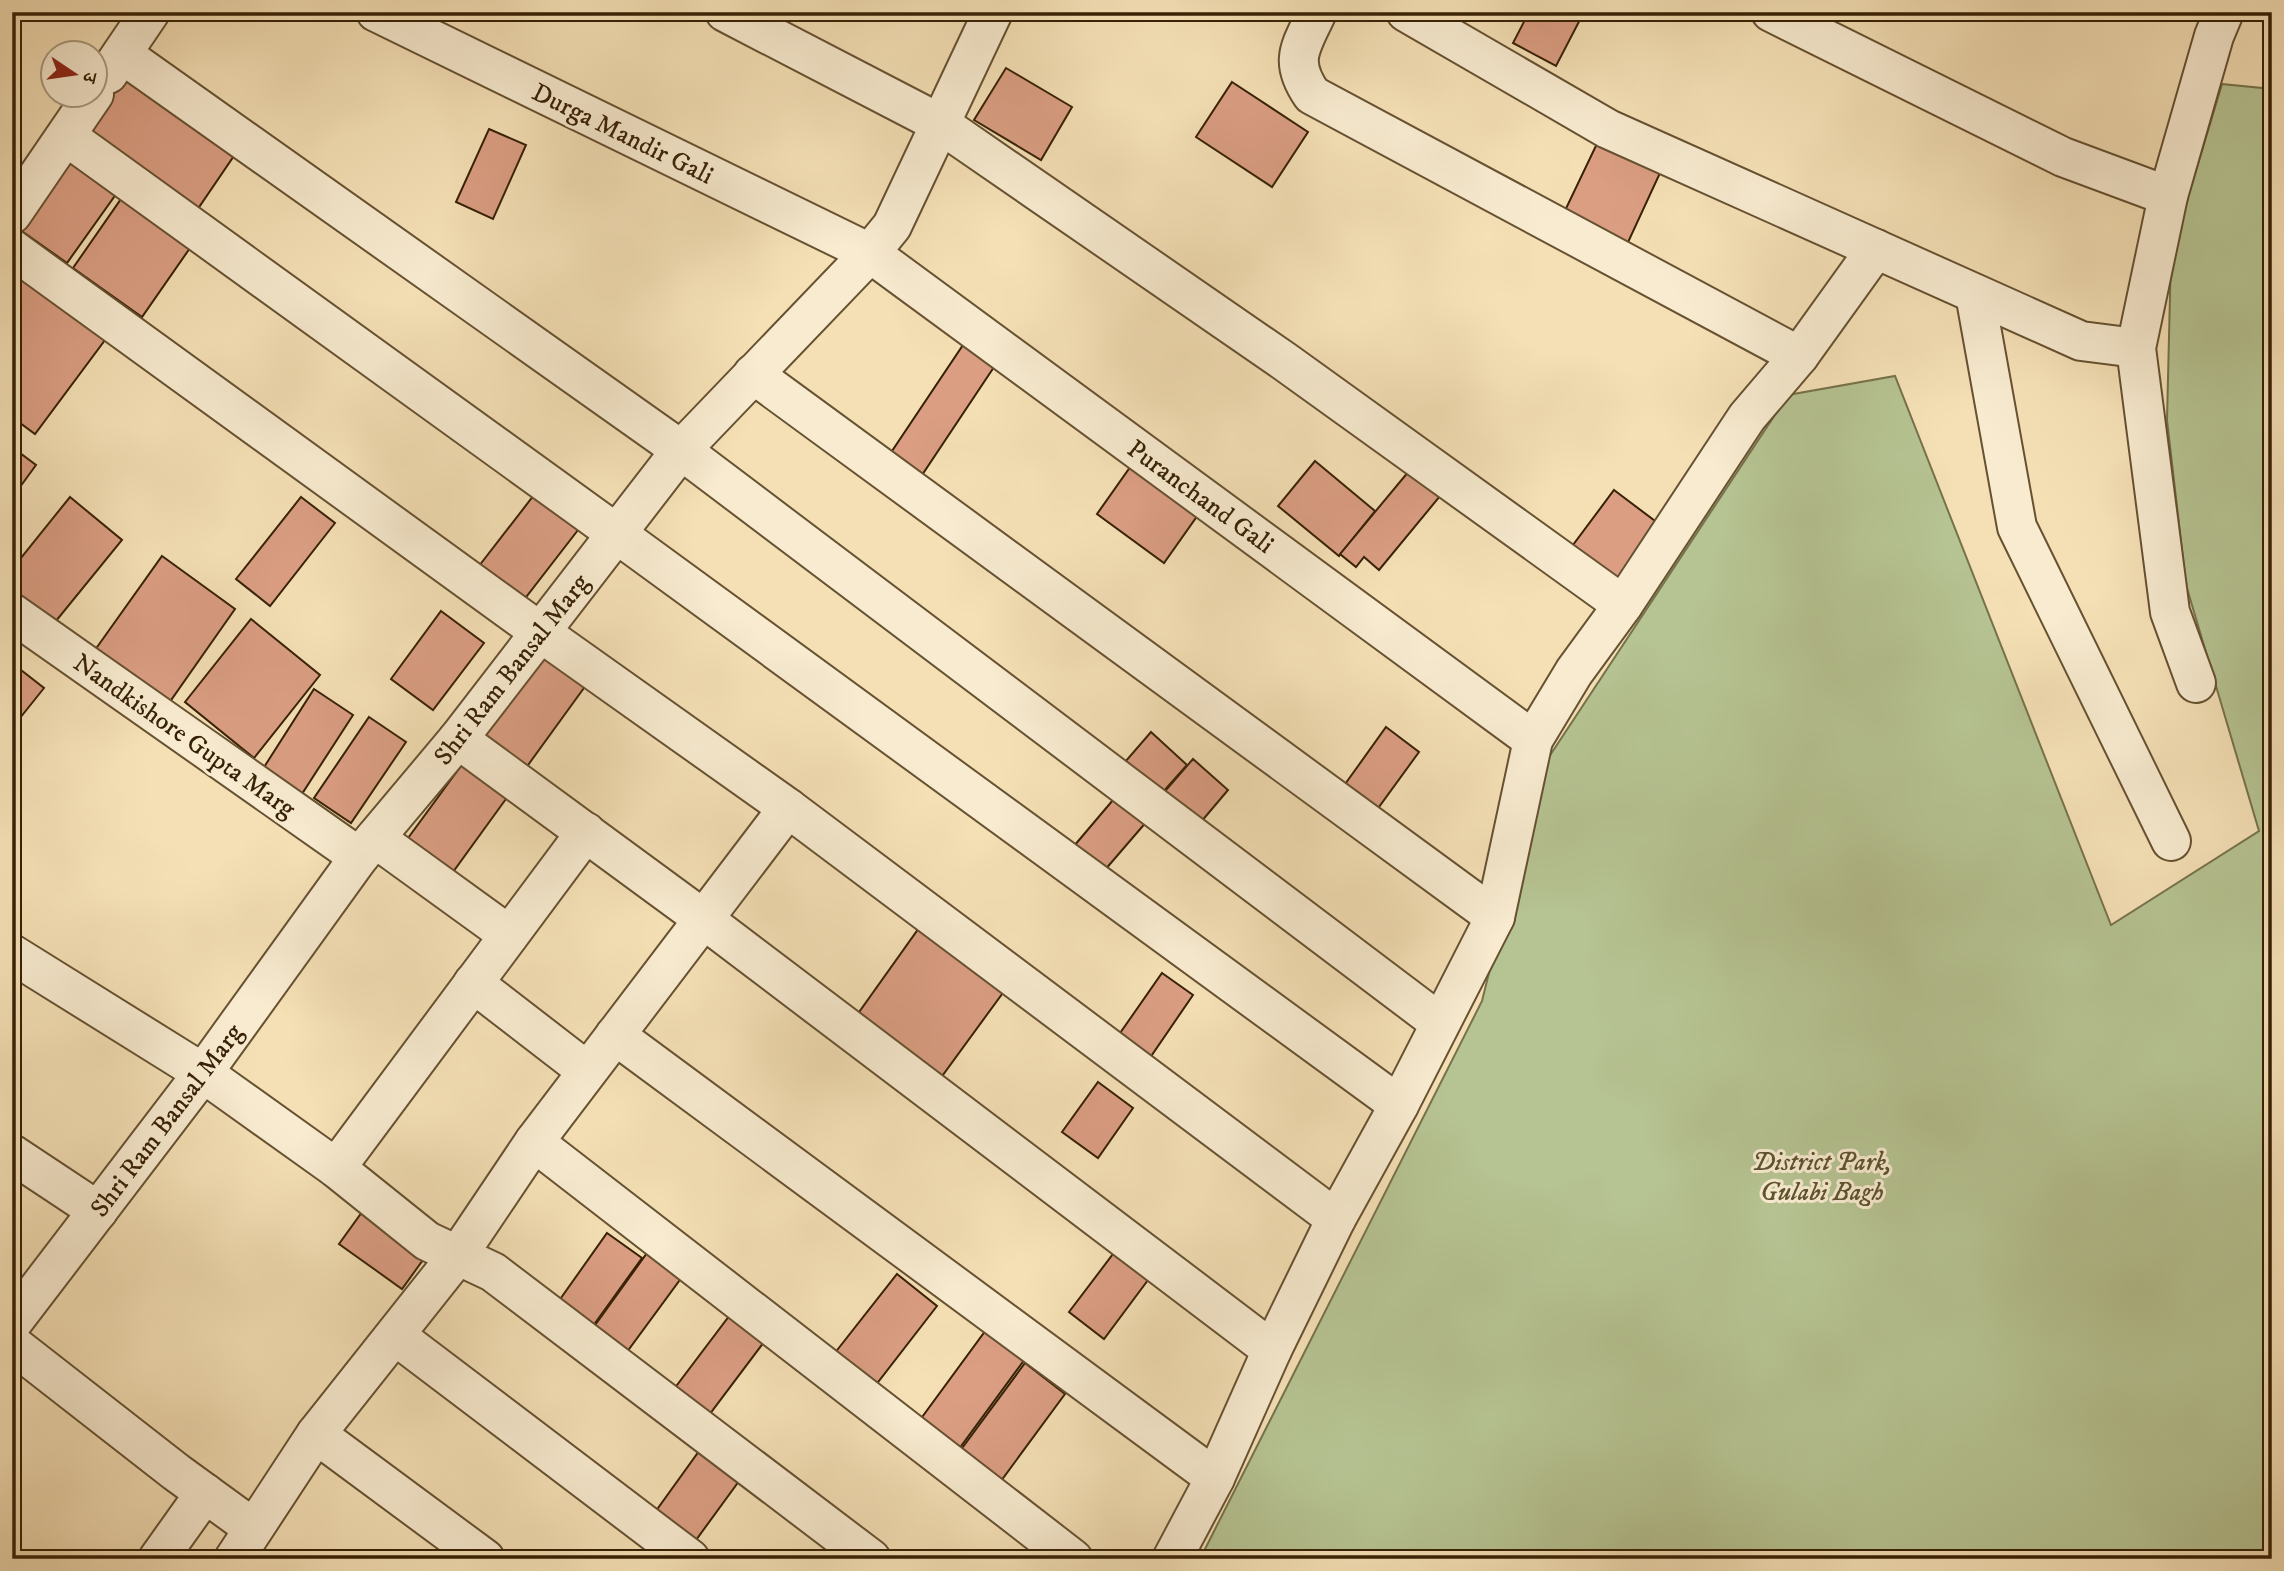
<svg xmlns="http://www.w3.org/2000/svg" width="2284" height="1571" font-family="'IM FELL DW Pica','Noto Serif Devanagari',serif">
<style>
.green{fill:#b6c392;stroke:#76724c;stroke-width:2}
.building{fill:#db9e83;stroke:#372105;stroke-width:2}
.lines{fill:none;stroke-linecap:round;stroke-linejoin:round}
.minor-casing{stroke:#665131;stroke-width:42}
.minor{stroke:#f8ebd0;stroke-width:38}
.labels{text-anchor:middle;stroke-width:6;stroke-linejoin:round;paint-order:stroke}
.street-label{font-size:26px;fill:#372105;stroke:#f8ebd0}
.park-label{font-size:26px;font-style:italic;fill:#5d522f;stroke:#f8ebd0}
</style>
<rect width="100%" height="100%" fill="#f5e0b6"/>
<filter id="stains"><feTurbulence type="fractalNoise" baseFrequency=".00286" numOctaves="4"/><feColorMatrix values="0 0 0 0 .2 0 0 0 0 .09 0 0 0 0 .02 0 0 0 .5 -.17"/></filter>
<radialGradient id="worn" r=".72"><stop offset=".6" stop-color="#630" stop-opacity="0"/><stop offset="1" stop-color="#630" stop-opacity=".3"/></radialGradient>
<path class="green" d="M2222 84 2272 89V1559H1200L1482 1001 1539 772 1788 395 1895 376 2111 925 2259 831 2186 585 2167 420 2171 254Z"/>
<g class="building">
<path d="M1529 12H1584L1556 66 1513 43Z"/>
<path d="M1006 68 1072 107 1041 160 974 120Z"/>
<path d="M126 69 240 147 195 213 81 136Z"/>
<path d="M1232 82 1308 132 1272 187 1196 137Z"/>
<path d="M489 129 526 145 493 219 456 202Z"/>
<path d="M1603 131 1666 160 1624 251 1560 221Z"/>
<path d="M73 147 124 183 67 263 16 227Z"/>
<path d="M121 199 190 248 142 317 73 268Z"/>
<path d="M12 264 108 336 35 434 12 417Z"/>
<path d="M963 345 994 367 916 484 884 463Z"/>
<path d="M12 447 36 465 12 498Z"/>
<path d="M1138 456 1205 505 1164 563 1097 514Z"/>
<path d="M1315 461 1375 511 1339 556 1278 506Z"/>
<path d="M1414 465 1445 490 1379 570 1364 557 1356 567 1340 554Z"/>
<path d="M1614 490 1667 530 1620 592 1567 553Z"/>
<path d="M534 495 578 530 523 601 479 566Z"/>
<path d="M70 497 122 540 47 632 12 604V569Z"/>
<path d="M301 497 335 523 270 606 236 579Z"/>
<path d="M162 556 235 609 169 703 95 650Z"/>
<path d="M441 611 484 643 433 710 391 679Z"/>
<path d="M251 619 320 675 254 758 185 702Z"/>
<path d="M546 649 589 681 523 772 480 740Z"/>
<path d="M12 663 44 688 12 728Z"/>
<path d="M314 689 353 715 298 800 259 775Z"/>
<path d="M369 717 406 742 351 823 314 798Z"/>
<path d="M1386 727 1419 752 1376 811 1343 787Z"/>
<path d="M1151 732 1187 765 1155 801 1119 769Z"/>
<path d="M466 759 511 792 445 883 400 849Z"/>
<path d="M1193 759 1228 790 1195 829 1159 798Z"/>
<path d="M1124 787 1154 813 1104 871 1074 846Z"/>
<path d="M919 928 1005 990 937 1083 852 1022Z"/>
<path d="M1162 973 1193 995 1143 1068 1111 1046Z"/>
<path d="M1098 1082 1133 1108 1098 1158 1062 1132Z"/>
<path d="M365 1208 428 1253 402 1289 339 1244Z"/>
<path d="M607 1233 642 1258 585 1337 551 1312Z"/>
<path d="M647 1253 682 1277 621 1360 588 1335Z"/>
<path d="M1113 1254 1148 1280 1104 1339 1069 1312Z"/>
<path d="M897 1274 937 1306 868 1395 827 1363Z"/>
<path d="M733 1311 767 1338 706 1419 671 1393Z"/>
<path d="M986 1330 1025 1359 956 1453 917 1424Z"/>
<path d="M1025 1363 1065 1394 998 1485 957 1455Z"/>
<path d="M702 1447 742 1477 688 1551 648 1522Z"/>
</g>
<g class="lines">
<g class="minor-casing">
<g id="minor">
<path d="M376 12 870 253 1533 740"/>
<path d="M725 12 939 123 1284 361 1623 605"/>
<path d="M1317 12C1301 47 1288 60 1312 95L1799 356"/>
<path d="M1406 12 1608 129 2081 341 2136 348"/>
<path d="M1771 12 2063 157 2168 196"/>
<path d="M122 54 681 450 1440 1023"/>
<path d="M108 74 150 12"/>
<path d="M66 136 617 534 1399 1105"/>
<path d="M12 214 94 94"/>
<path d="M12 249 540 632 788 808 534 1142 458 1255 316 1434 234 1559"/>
<path d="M1975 294 2017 527 2171 841"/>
<path d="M753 374 1495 917"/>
<path d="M12 613 359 857"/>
<path d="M2196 683 2170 612 2136 348 2168 196 2214 36 2224 12"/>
<path d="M458 739 702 918 1272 1350"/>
<path d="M788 808 1336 1219"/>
<path d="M375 838 509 935"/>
<path d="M12 954 203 1073 336 1168 427 1241 493 1272 871 1559"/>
<path d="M473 983 587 1071"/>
<path d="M615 1035 1215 1478"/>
<path d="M534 1142 1073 1559"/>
<path d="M12 1154 98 1211"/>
<path d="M336 1168 586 832"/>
<path d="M12 1323 203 1073 359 857 458 739 681 450 870 253 892 226 993 12"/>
<path d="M396 1336 690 1559"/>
<path d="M12 1344 176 1472 253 1528"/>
<path d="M316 1434 485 1559"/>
<path d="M158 1559 205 1493"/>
<path d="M1172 1559 1215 1478 1272 1350 1336 1219 1399 1105 1495 917 1533 740 1574 672 1623 605 1747 417 1799 356 1876 249"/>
</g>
</g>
<use href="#minor" class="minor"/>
</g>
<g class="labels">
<g class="street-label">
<text transform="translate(623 133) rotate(26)" y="9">Durga Mandir Gali</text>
<text transform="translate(1201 496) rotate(36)" y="9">Puranchand Gali</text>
<text transform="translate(511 669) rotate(-52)" y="9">Shri Ram Bansal Marg</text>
<text transform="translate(185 735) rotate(35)" y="9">Nandkishore Gupta Marg</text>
<text transform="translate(166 1120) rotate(-53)" y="9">Shri Ram Bansal Marg</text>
</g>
<g class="park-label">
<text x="1822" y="1170">District Park,<tspan x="1822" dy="30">Gulabi Bagh</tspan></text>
</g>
</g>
<rect width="2284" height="1571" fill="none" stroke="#f5e0b6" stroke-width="42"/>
<rect x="14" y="14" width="2256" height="1543" fill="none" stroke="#372105" stroke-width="3.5"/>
<rect x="21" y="21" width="2242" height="1529" fill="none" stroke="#372105" stroke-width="2"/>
<g transform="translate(74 74) rotate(103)"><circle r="33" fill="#f8ebd0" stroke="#ab9a7f" stroke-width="2"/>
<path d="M0-5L12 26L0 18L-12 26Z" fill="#8f2418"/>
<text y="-10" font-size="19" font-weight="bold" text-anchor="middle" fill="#372105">उ</text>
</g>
<rect width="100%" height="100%" filter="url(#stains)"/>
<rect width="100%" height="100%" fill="url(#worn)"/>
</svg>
